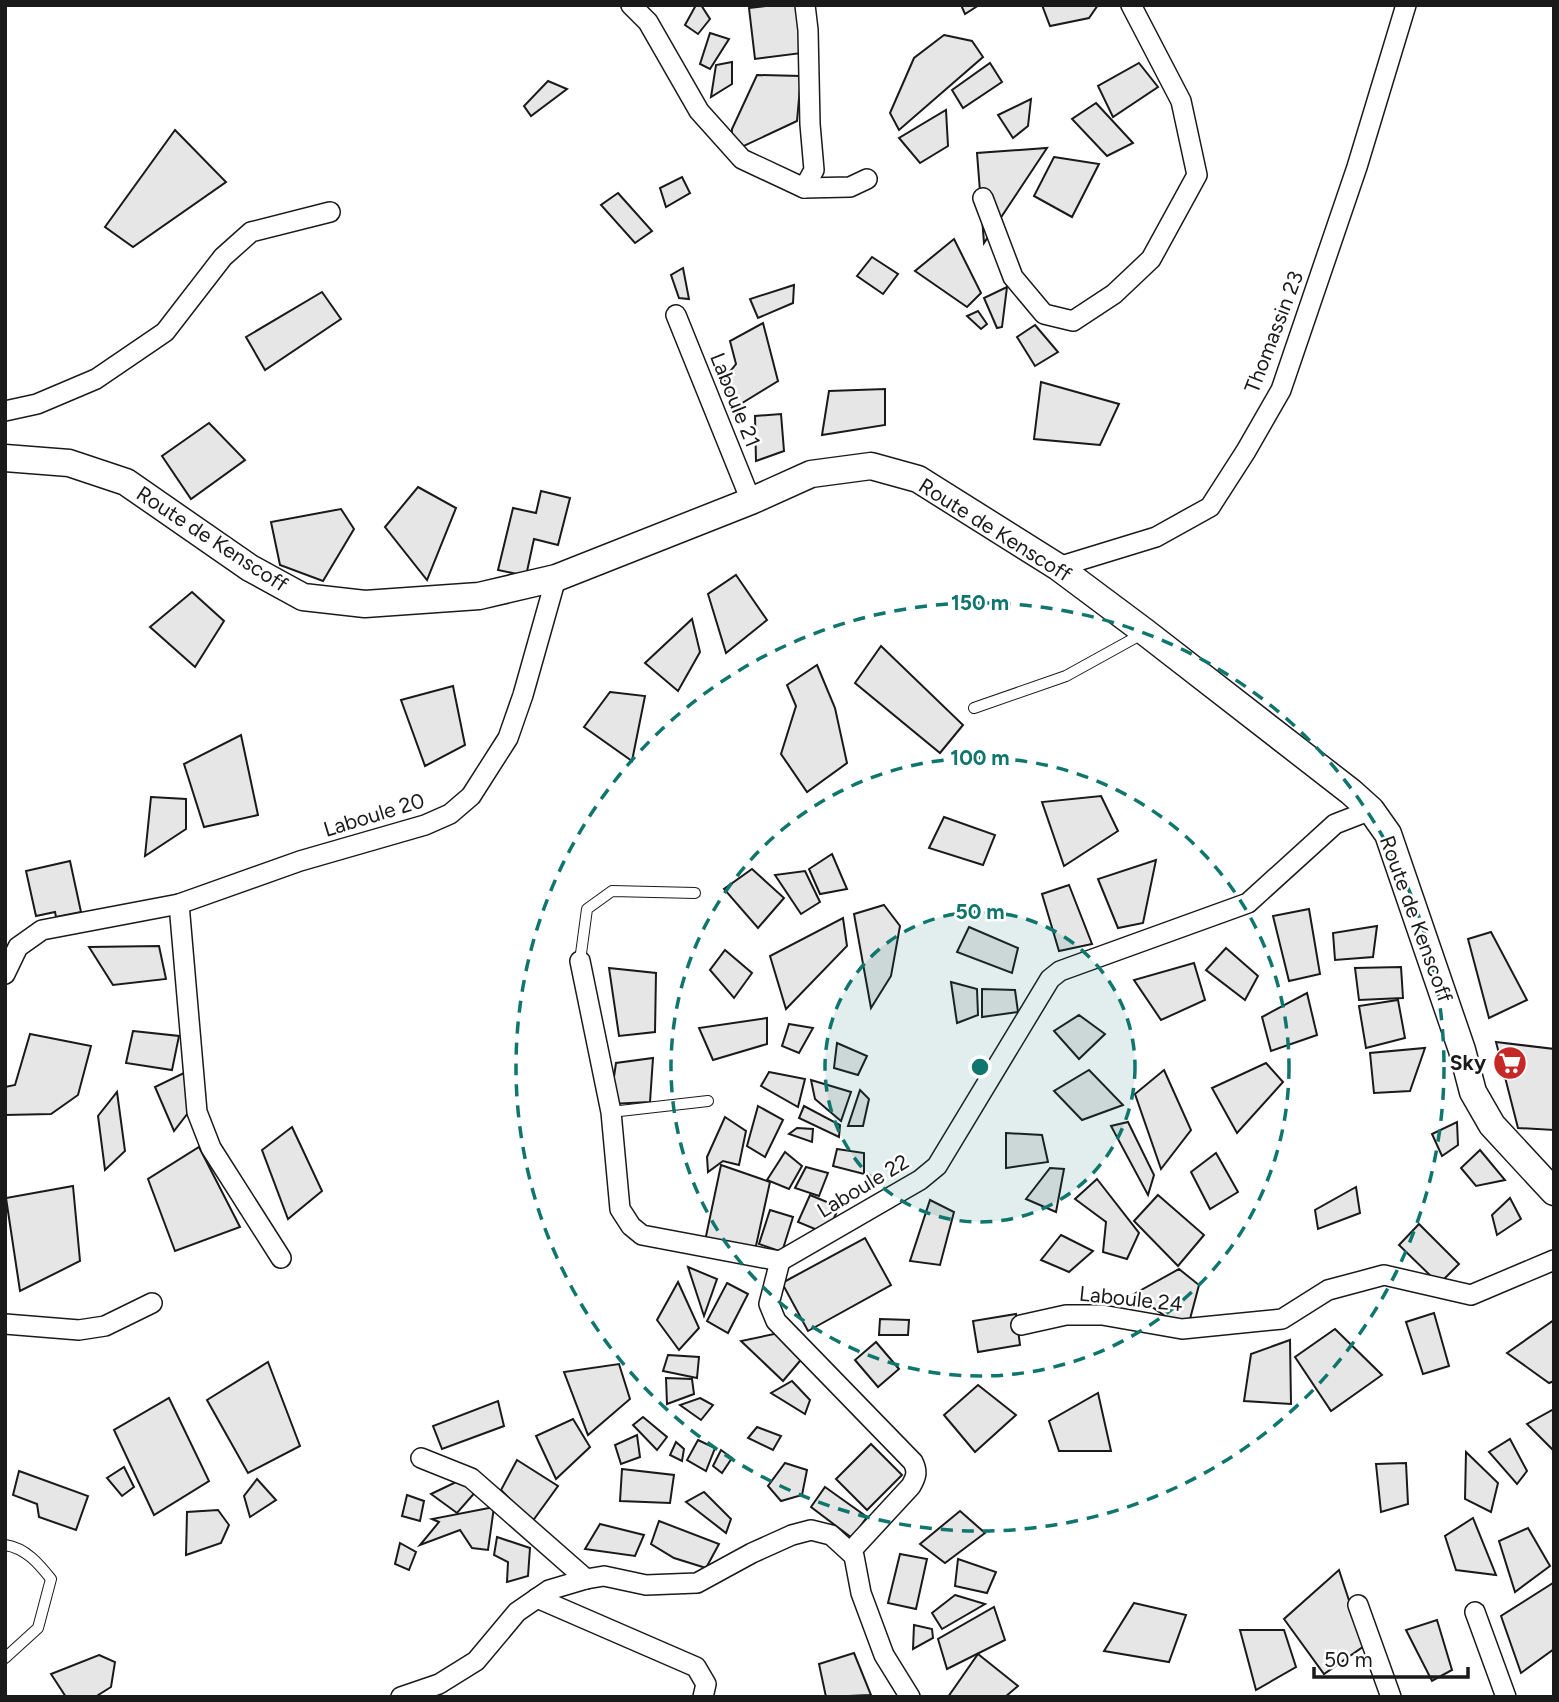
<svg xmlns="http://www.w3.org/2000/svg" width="1559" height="1702" font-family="Figtree,sans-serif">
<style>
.building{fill:#e6e6e6;stroke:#1a1a1a;stroke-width:2}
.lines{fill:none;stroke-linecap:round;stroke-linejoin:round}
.lane-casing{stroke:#1a1a1a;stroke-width:12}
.street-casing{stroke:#1a1a1a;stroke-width:22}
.secondary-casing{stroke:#1a1a1a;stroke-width:29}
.lane{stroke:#fff;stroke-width:10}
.street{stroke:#fff;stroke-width:19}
.secondary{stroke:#fff;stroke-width:26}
.ring{fill:none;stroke:#0f766e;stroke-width:3.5;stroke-dasharray:12 9}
.labels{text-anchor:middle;stroke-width:5;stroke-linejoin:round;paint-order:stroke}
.street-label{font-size:21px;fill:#1a1a1a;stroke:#fff}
.poi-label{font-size:21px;font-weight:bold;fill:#1a1a1a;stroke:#fff;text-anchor:end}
.centre{fill:#0f766e;stroke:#fff;stroke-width:3.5}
.ring-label{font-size:21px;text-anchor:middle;font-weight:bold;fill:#0f766e;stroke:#fff;stroke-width:5;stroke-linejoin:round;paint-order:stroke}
</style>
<rect width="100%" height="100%" fill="#fff"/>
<g class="building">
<path d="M696 5H701L710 19 698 34 685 25Z"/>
<path d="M773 5H796L802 53 755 59 749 8Z"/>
<path d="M961 5H979L965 14Z"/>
<path d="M1042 5H1098L1089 18 1050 26Z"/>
<path d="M710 33 729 39 710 69 700 64Z"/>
<path d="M944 35 972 41 983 57 899 130 890 113 914 58Z"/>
<path d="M732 62V84L711 97 716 65Z"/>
<path d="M990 63 1002 82 963 108 952 90Z"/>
<path d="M1139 63 1158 87 1113 117 1098 86Z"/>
<path d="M757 75 801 76 797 121 731 152 732 129Z"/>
<path d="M548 81 567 89 531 116 524 106Z"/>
<path d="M1031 99 1028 126 1013 138 998 115Z"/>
<path d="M1096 103 1133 143 1107 156 1072 119Z"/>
<path d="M946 110 948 146 920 163 899 138Z"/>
<path d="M175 130 226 182 133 247 105 227Z"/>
<path d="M1047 148 984 243 977 153Z"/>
<path d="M1054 157 1099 164 1072 217 1034 196Z"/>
<path d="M682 177 690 193 666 207 660 188Z"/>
<path d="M618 193 652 231 635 243 601 205Z"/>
<path d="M954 239 981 293 967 307 915 271Z"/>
<path d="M872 257 898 274 883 294 857 276Z"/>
<path d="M683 268 689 299 679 298 671 275Z"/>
<path d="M794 285 793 303 758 318 750 299Z"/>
<path d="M1007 287 1002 327 997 328 984 298Z"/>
<path d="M322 292 341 319 265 370 246 337Z"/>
<path d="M978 311 987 324 981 329 967 316Z"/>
<path d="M763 323 778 381 734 408 724 379 736 364 730 341Z"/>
<path d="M1035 325 1058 352 1035 366 1017 337Z"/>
<path d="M1041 382 1119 404 1100 445 1034 439Z"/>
<path d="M885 389V425L822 435 829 391Z"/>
<path d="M781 414 784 451 756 461 755 416Z"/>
<path d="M209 423 245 460 191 499 162 456Z"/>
<path d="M418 487 456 508 427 580 385 527Z"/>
<path d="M541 491 570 498 558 545 534 539 526 576 498 570 513 508 536 513Z"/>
<path d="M341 509 354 529 323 581 280 565 271 522Z"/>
<path d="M736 575 767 620 726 653 708 594Z"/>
<path d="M192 592 224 621 195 667 150 627Z"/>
<path d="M692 619 700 652 678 691 645 663Z"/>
<path d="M881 646 963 725 940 753 855 683Z"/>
<path d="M817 665 835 708 847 763 807 792 781 754 796 706 787 685Z"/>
<path d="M453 686 465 745 425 766 401 700Z"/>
<path d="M610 692 645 696 632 761 584 727Z"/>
<path d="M241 735 258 815 204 827 184 764Z"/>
<path d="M1101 796 1118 831 1064 866 1042 802Z"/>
<path d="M151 797 186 799V829L145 856Z"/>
<path d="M944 817 995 835 983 865 929 848Z"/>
<path d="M832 854 847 889 820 894 809 869Z"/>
<path d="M1156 860 1143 923 1118 928 1098 879Z"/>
<path d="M70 861 81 912 56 917 55 912 36 916 26 871Z"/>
<path d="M752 869 784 898 758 928 724 889Z"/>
<path d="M805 871 820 902 801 914 775 875Z"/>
<path d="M1069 885 1092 944 1059 951 1042 894Z"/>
<path d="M884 905 900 926 891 976 871 1008 854 914Z"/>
<path d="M1309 909 1320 974 1289 981 1273 916Z"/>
<path d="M843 918 847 946 786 1009 770 956Z"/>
<path d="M1377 926 1373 957 1335 960 1333 933Z"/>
<path d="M969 927 1018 948 1012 973 957 952Z"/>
<path d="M1491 932 1527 1000 1489 1018 1468 939Z"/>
<path d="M159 946 166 979 113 985 89 947Z"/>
<path d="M1226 948 1258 976 1245 1000 1206 970Z"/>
<path d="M725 950 752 973 734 998 710 970Z"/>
<path d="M1194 963 1205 1000 1161 1020 1134 980Z"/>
<path d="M1401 967 1403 998 1359 1000 1355 968Z"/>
<path d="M609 968 656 973 655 1032 619 1036Z"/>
<path d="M951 982 977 989 978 1015 957 1023Z"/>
<path d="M982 989 1015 990 1018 1012 982 1017Z"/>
<path d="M1307 993 1317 1035 1271 1051 1262 1017Z"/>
<path d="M1398 1000 1405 1038 1366 1048 1359 1006Z"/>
<path d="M1079 1015 1105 1034 1079 1059 1054 1031Z"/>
<path d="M767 1018V1044L713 1060 699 1028Z"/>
<path d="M789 1024 813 1028 799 1053 782 1046Z"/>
<path d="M133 1031 179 1036 172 1070 126 1063Z"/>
<path d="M30 1034 91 1046 78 1095 51 1114 5 1115V1087L15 1085Z"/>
<path d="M1496 1042 1554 1049V1130L1518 1128Z"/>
<path d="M837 1043 867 1056 858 1075 834 1068Z"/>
<path d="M1425 1048 1410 1091 1374 1093 1370 1053Z"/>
<path d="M653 1058 650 1102 610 1104 616 1063Z"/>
<path d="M1266 1063 1283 1082 1237 1133 1212 1088Z"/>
<path d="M1089 1070 1123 1105 1082 1120 1054 1091Z"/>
<path d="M1164 1070 1191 1130 1161 1169 1135 1094Z"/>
<path d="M188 1071 191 1109 174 1131 155 1087Z"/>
<path d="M769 1072 805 1079 798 1107 761 1086Z"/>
<path d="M811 1080 851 1092 841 1121 815 1099Z"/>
<path d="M860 1090 869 1099 863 1126H848Z"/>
<path d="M117 1092 125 1151 105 1170 98 1116Z"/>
<path d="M758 1106 783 1120 765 1157 747 1146Z"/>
<path d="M804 1106 840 1125 839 1137 799 1118Z"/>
<path d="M725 1117 746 1131 739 1165 723 1161 708 1172 707 1157Z"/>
<path d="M1128 1122 1154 1175 1148 1195 1111 1126Z"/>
<path d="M1457 1122 1458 1145 1442 1156 1432 1134Z"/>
<path d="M292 1127 322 1191 288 1219 262 1150Z"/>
<path d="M797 1128 813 1129 812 1142 789 1134Z"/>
<path d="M1006 1133 1042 1135 1048 1162 1006 1168Z"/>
<path d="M199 1147 240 1227 175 1251 148 1179Z"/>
<path d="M837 1149 864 1153V1174L833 1166Z"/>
<path d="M1480 1150 1505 1180 1476 1186 1461 1168Z"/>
<path d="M785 1152 802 1166 789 1189 767 1180Z"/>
<path d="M1216 1153 1238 1192 1210 1209 1191 1172Z"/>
<path d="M721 1165 770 1182 754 1255 705 1241Z"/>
<path d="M806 1167 828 1173 819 1196 795 1188Z"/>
<path d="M1050 1168 1064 1169 1056 1212 1026 1199Z"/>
<path d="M1097 1179 1139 1233 1127 1259 1103 1252 1106 1222 1075 1199Z"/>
<path d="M73 1186 80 1261 20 1291 6 1198Z"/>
<path d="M1356 1187 1360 1213 1318 1229 1315 1210Z"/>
<path d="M810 1195 839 1207 827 1234 798 1222Z"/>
<path d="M1158 1195 1204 1235 1178 1266 1134 1221Z"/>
<path d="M1510 1198 1521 1219 1497 1235 1492 1215Z"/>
<path d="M930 1200 954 1212 940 1265 910 1261Z"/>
<path d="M770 1210 793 1217 782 1252 759 1244Z"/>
<path d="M1419 1224 1459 1264 1439 1284 1399 1245Z"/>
<path d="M1061 1235 1093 1251 1069 1272 1041 1260Z"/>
<path d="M865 1238 891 1285 808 1331 782 1283Z"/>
<path d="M688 1267 717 1279 704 1316Z"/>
<path d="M1179 1269 1199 1285 1190 1319 1179 1326 1134 1294Z"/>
<path d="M678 1282 699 1328 679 1350 657 1320Z"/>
<path d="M727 1283 748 1294 728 1333 707 1321Z"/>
<path d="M1434 1313 1449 1366 1423 1374 1406 1322Z"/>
<path d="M1016 1314 1020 1345 978 1352 973 1321Z"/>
<path d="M880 1319 909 1320 908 1335H879Z"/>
<path d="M1554 1320V1381L1549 1383 1507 1353Z"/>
<path d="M1335 1329 1382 1375 1331 1411 1295 1357Z"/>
<path d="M779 1333 805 1355 783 1381 741 1341Z"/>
<path d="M1290 1340 1291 1404 1244 1401 1251 1354Z"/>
<path d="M876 1342 899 1369 878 1387 855 1360Z"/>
<path d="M668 1355 699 1357 697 1378 663 1371Z"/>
<path d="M268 1362 300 1446 248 1473 207 1400Z"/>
<path d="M619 1364 630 1399 588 1435 564 1372Z"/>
<path d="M666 1378 692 1379 694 1394 667 1404Z"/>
<path d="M792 1381 810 1400 805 1414 771 1393Z"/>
<path d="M978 1385 1016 1415 975 1452 944 1415Z"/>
<path d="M1098 1393 1111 1451H1059L1049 1421Z"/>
<path d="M169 1398 209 1481 154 1515 114 1430Z"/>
<path d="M700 1398 713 1405 701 1420 680 1405Z"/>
<path d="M498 1401 504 1426 442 1449 433 1426Z"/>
<path d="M1554 1409V1451L1527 1424Z"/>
<path d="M643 1417 667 1437 657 1450 633 1425Z"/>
<path d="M573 1419 590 1447 556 1479 536 1436Z"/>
<path d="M757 1427 781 1436 773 1450 748 1438Z"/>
<path d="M637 1435 640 1457 621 1464 615 1445Z"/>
<path d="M1510 1439 1527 1471 1517 1484 1489 1452Z"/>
<path d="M698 1440 715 1448 706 1471 687 1460Z"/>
<path d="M676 1442 684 1449 682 1461 670 1455Z"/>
<path d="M871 1444 902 1475 867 1510 836 1479Z"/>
<path d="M721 1450 732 1458 722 1473 713 1466Z"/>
<path d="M1466 1452 1498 1483 1491 1512 1465 1499Z"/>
<path d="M517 1460 558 1486 532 1522 501 1490Z"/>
<path d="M785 1463 807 1470 802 1495 781 1501 768 1486Z"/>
<path d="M1406 1463 1408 1504 1381 1512 1376 1464Z"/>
<path d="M124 1467 134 1487 122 1496 107 1478Z"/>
<path d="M622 1469 674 1475 670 1503 620 1501Z"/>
<path d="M19 1471 88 1496 76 1530 39 1517 37 1504 13 1495Z"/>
<path d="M257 1479 276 1500 250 1517 244 1496Z"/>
<path d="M485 1481 457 1513 431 1494 456 1482Z"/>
<path d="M825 1487 867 1517 852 1538 811 1507Z"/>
<path d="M704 1492 731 1519 726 1533 686 1502Z"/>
<path d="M407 1495 424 1501 420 1521 402 1516Z"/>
<path d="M494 1507 488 1550 472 1548 460 1530 420 1545 439 1522 432 1519Z"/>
<path d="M218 1510 229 1525 221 1543 186 1555 187 1512Z"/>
<path d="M960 1511 985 1533 945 1563 920 1544Z"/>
<path d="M1473 1518 1496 1575 1456 1570 1445 1536Z"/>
<path d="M659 1521 719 1544 706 1568 674 1558 651 1544Z"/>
<path d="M600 1524 644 1535 635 1556 585 1549Z"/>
<path d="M1528 1528 1550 1566 1515 1592 1499 1541Z"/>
<path d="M497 1537 530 1548 528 1576 507 1582 508 1562 494 1555Z"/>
<path d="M400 1543 416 1552 409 1570 395 1564Z"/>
<path d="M900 1554 927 1559 916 1609 888 1603Z"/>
<path d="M958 1559 996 1572 987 1593 955 1586Z"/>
<path d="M1339 1570 1364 1646 1324 1674 1284 1619Z"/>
<path d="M1553 1583 1554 1649 1521 1673 1501 1616Z"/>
<path d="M955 1595 985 1604 942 1629 932 1613Z"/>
<path d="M1134 1603 1186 1615 1169 1662 1104 1651Z"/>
<path d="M994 1607 1005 1640 947 1669 938 1639Z"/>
<path d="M1437 1620 1452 1670 1432 1681 1406 1630Z"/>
<path d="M914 1625 932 1629 933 1638 913 1649Z"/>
<path d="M1240 1630H1284L1296 1667 1256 1690Z"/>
<path d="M854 1653 871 1695 826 1697 819 1664Z"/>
<path d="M978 1654 1018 1686 1005 1697H948Z"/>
<path d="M99 1655 115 1662 111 1687 95 1697H66L51 1674Z"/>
</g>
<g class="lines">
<g class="lane-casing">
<g id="lane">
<path d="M974 708 1066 676 1142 634"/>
<path d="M580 961 587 909 612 891 695 893"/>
<path d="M611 1112 708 1101"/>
<path d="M5 1545C26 1548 39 1564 51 1579L38 1628 5 1658"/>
</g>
</g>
<g class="street-casing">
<g id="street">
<path d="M631 5 648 22 699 111 742 159 804 188 850 187 867 179"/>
<path d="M804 188 814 170 810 124 808 30 805 5"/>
<path d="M983 198 1013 277 1044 314 1073 321 1114 294 1151 259 1197 175 1181 101 1131 5"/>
<path d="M676 315 751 501"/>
<path d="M5 411 37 404 96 379 165 332 223 257 251 232 330 212"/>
<path d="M1058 567 1156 537 1210 507 1246 451 1281 390 1357 167 1406 5"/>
<path d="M179 904 197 1112 211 1148 281 1258"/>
<path d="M580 961 611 1112 620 1209 631 1226 642 1235 780 1261 920 1180 937 1166 1050 979 1060 971 1248 903 1335 824 1371 810"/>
<path d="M5 974 18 947 42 930 179 904 300 861 425 825 450 814 471 796 508 738 523 695 556 578"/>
<path d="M780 1261 769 1304 776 1321 913 1462C918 1472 916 1477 911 1486L850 1552"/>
<path d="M5 1324 79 1330 105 1326 152 1303"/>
<path d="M1021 1325 1066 1315H1102L1182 1329 1282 1319 1328 1290 1384 1275 1471 1295 1554 1260"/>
<path d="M421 1458 471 1478 586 1579"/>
<path d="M537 1598 696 1667 706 1684 703 1697"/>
<path d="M1358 1605 1391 1697"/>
<path d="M1475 1612 1506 1697"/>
<path d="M401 1697 439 1684 476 1661 517 1612 549 1590 586 1579 604 1576 646 1585 697 1583 752 1553 792 1535 811 1530 831 1535 854 1556 861 1593 884 1655 910 1697"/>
</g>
</g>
<g class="secondary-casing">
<path id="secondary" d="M5 458 69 463 126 482 250 568 303 597 365 604 479 596 556 578 751 501 811 474 871 466 918 479 1058 567 1145 632 1351 792 1371 810 1388 834 1462 1050 1473 1092 1492 1125 1554 1192"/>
</g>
<use href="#lane" class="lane"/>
<use href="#street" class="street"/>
<use href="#secondary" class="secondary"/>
</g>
<circle cx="980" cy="1067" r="155" fill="#0f766e" fill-opacity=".12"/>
<g class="ring">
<circle cx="980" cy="1067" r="155"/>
<circle cx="980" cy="1067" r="309"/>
<circle cx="980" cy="1067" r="464"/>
</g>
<defs>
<g id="supermarket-disc" transform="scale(1.75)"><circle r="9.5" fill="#c62828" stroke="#fff"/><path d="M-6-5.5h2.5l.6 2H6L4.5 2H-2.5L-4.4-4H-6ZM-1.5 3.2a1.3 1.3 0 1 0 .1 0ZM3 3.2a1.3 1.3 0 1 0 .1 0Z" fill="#fff"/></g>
</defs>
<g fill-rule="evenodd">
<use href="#supermarket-disc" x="1510" y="1063"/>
</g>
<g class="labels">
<g class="street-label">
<text transform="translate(1274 332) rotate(-69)" y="7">Thomassin 23</text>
<text transform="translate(735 400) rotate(68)" y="7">Laboule 21</text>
<text transform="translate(995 530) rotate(32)" y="7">Route de Kenscoff</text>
<text transform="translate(212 539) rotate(33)" y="7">Route de Kenscoff</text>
<text transform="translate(374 815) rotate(-17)" y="7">Laboule 20</text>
<text transform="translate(1416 919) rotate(70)" y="7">Route de Kenscoff</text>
<text transform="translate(863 1186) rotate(-31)" y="7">Laboule 22</text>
<text transform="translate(1131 1299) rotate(6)" y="7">Laboule 24</text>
</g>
<g class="poi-label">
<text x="1486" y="1070">Sky</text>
</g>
</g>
<circle cx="980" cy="1067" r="10" class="centre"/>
<g class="ring-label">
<text x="980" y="610">150 m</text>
<text x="980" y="765">100 m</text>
<text x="980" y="919">50 m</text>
</g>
<rect width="1559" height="1702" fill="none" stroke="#1a1a1a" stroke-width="14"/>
<path d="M1314 1667v10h154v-10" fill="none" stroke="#1a1a1a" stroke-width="3.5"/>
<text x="1324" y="1667" font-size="21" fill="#1a1a1a" stroke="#ffffff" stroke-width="5" paint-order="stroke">50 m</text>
</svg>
